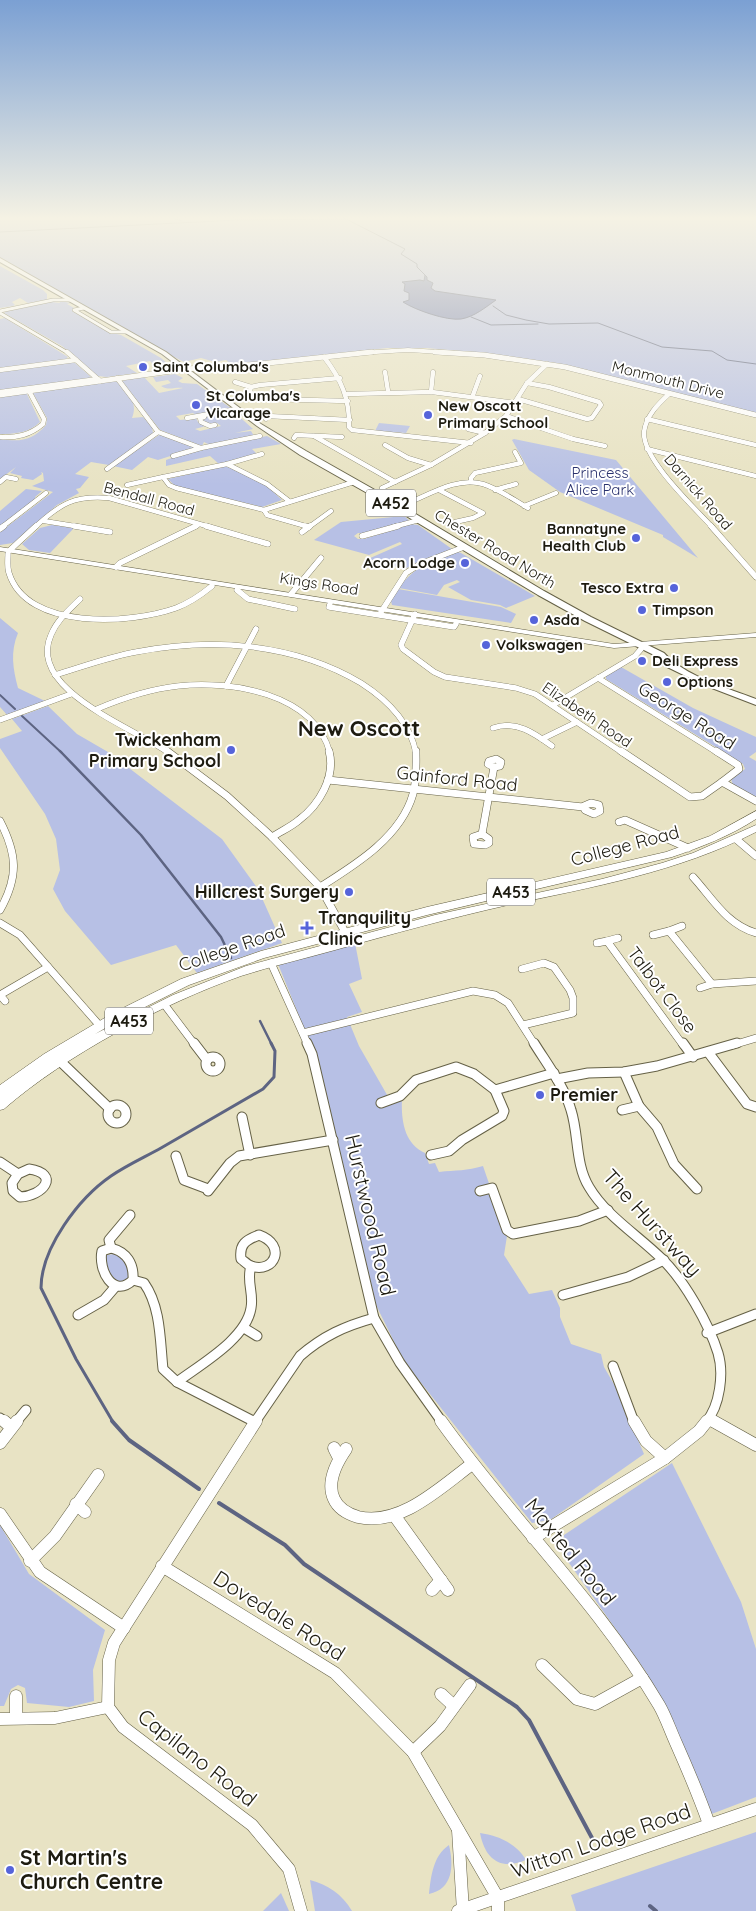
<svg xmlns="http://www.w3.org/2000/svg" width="756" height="1911" font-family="Quicksand,sans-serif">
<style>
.green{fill:#b7c0e5}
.water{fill:#7883b3;stroke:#5d6482}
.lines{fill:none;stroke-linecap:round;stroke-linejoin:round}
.stream-far4{stroke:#5d6482;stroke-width:1}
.stream-far3{stroke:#5d6482;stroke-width:2}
.stream-far2{stroke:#5d6482;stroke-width:2.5}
.stream-far1{stroke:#5d6482;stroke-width:3}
.stream{stroke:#5d6482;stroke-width:4}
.minor-far5-casing{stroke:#656146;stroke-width:4}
.minor-far4-casing{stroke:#656146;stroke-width:5}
.minor-far3-casing{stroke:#656146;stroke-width:6}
.minor-far2-casing{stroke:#656146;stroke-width:8}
.minor-far1-casing{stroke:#656146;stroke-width:11}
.minor-casing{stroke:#656146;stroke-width:13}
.tertiary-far1-casing{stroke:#656146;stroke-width:4.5}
.tertiary-casing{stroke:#656146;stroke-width:5.5}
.secondary-casing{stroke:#656146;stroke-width:1}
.primary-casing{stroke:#656146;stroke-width:1}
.trunk-casing{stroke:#656146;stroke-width:2}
.minor-far5{stroke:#fff;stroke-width:3}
.minor-far4{stroke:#fff;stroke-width:4.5}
.minor-far3{stroke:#fff;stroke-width:5.5}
.minor-far2{stroke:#fff;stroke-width:7}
.minor-far1{stroke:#fff;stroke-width:9}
.minor{stroke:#fff;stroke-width:12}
.tertiary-far1{stroke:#fff;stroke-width:4}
.tertiary{stroke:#fff;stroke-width:5}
.secondary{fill:#fff;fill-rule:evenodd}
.primary{fill:#fff;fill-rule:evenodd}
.trunk{fill:#fff;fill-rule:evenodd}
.poi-dot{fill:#5664da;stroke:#fff;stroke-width:2}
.labels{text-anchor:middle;stroke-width:4;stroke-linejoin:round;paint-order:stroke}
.far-poi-label{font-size:15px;font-weight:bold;fill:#1d1b10;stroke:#fff;text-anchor:start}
.far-street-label{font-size:15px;fill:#1d1b10;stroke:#fff}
.far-park-label{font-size:15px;fill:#29316d;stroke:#fff}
.shield{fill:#fff;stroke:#615f58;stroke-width:1}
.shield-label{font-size:16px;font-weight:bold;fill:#1d1b10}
.street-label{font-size:18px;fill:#1d1b10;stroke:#fff}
.poi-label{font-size:18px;font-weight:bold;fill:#1d1b10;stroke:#fff;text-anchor:end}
.near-street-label{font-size:21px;fill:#1d1b10;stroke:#fff}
.near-poi-label{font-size:21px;font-weight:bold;fill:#1d1b10;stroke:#fff;text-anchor:start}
.district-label{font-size:22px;font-weight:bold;fill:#1d1b10;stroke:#fff}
</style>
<rect width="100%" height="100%" fill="#e8e3c4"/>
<g class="green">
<path d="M0 218H756V413L557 363 485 353 426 348H387L232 365 226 360 215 362 201 358 184 362 143 341 0 258Z"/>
<path d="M0 266 43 290 47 294V300L28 303 20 298 12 302 15 305 13 306 0 308Z"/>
<path d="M59 301 71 303 67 304 76 309 72 311 108 332 121 335 161 358 174 369 160 371 150 361 126 366 137 373 107 377 98 376 62 346 4 313 8 310 52 302 60 303Z"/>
<path d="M5 318 68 357 65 360 0 369V319Z"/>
<path d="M67 362 75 363 91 377 87 379 0 391V371Z"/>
<path d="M175 374 183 378 178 381 182 383 197 384 232 409 197 416 193 413 176 416 180 420 196 418 198 422 206 426 195 429 200 431 221 426 217 423 210 424 202 420 203 418 233 411 253 429 235 433 251 431 254 436 210 445 204 442 202 446 160 430 122 381 143 376 159 393 183 388C175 387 168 391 161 386L171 383 168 380 156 382 153 377Z"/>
<path d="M114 379C126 392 139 400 132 418L143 417 152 427 153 433 109 465 91 462 75 474 89 477 80 488 76 489 79 493 57 505 13 543 0 545V532L53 492 32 486 44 481 43 473 41 472 42 474 33 480 21 478 22 476 10 473 16 467 0 479V439C20 442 32 441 46 425L47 418 33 393 38 391Z"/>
<path d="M20 393 27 394 40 422C29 433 14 434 0 434V396Z"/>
<path d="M379 423 410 426 406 433 375 431Z"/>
<path d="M159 435H163L195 448 158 460 148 457 132 470 113 466Z"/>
<path d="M267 436 281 444 252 449 257 454 219 464 210 456 166 466V460L192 451Z"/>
<path d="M514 439 616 460 698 558 663 537V535L560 492 529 470 512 440Z"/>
<path d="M225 466 254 478 268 487 282 500 262 507 175 486 168 479Z"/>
<path d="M26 489 42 491 35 497 36 499 0 526V511Z"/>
<path d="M404 516 410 521 365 533H358L354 536 358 539H364L411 524 418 525 452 549 416 563 405 569 368 559 402 544 400 542 369 555 314 540 341 522Z"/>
<path d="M52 525 74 528 50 553 29 550 22 544 40 528Z"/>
<path d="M458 552 461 553 535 596 506 608 500 605 471 600 448 587 460 582 457 580 444 585 437 595 399 588C415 565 433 561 458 552Z"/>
<path d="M398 589 501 607 516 614 511 623 392 605 391 601Z"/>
<path d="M0 618 18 633C10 652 13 669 18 688L45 701 8 716 0 707Z"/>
<path d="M621 667 693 708 756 737V752L749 757 756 761V797L733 785 731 779 745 769 743 764 606 679V676Z"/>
<path d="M48 706 77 734 108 752 222 839 258 889 282 943 197 973 176 945 111 965 65 911 53 889 60 870 56 839 45 814 0 748V739L22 731 12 719Z"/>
<path d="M355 943 362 979 349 984 362 1012 347 1017 359 1046 390 1100 402 1097C401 1118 403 1143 425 1153L429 1164 435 1163 439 1172C456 1170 467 1171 483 1166L507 1236 504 1255 529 1294 552 1290 560 1308V1317L571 1344 601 1354 604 1367 615 1386 644 1454 550 1520 532 1523 403 1360 377 1307 363 1265 345 1173 314 1053 278 964Z"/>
<path d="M114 1254 127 1260 129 1278 122 1285 111 1277 104 1260 107 1255Z"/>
<path d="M672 1463 741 1602 756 1649V1797L709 1815 677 1734 646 1672 562 1553 564 1535Z"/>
<path d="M0 1525 29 1574 105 1630 93 1670 94 1701 69 1707 27 1703 25 1688 18 1685 11 1689 4 1706H0Z"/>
<path d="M756 1832V1911H576L571 1895Z"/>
<path d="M480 1833C499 1836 516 1843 526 1860 500 1871 485 1859 480 1833Z"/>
<path d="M449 1845C454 1866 453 1889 429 1894 431 1876 433 1856 449 1845Z"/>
<path d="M310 1880C328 1885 342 1894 352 1911H315Z"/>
<path d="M281 1893 289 1911H263Z"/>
</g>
<path class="water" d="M425 275 427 277V280L433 283 431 288 435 291 496 300C486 307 474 317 461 319 447 321 415 310 403 302L409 300V293L404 291 405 284 402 282 420 280 424 281Z"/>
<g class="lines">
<g class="stream-far4">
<path d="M172 218 182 221"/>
<path d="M346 219 405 249 401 254 417 264V267L425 275"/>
<path d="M0 232 237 220 347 219"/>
<path d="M493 306 506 315 526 320 549 324 598 323 662 347 712 351 727 360 756 364"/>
<path d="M471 317 491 325 538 324"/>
</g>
<g class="stream-far3">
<path d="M0 695 15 709"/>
<path d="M22 716 62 753"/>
</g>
<g class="stream-far2">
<path d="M60 751 141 835 221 937 231 958"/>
<path d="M260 1021 272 1045"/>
</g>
<path class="stream-far1" d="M113 1422 76 1359 41 1288C41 1248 79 1198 111 1176 127 1165 145 1157 161 1148 195 1128 229 1109 263 1089L274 1077 275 1051 271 1043"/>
<g class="stream">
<path d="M112 1421 129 1440 199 1489"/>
<path d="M219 1503 285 1545 304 1564 517 1707 529 1720 592 1838"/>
<path d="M650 1906 656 1911"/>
</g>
<g class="minor-far5-casing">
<g id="minor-far5">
<path d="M84 308 74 310 111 332H125"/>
<path d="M0 311 53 300H69"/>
<path d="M0 313 68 353"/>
</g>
</g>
<g class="minor-far4-casing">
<g id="minor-far4">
<path d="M67 352 100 381"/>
<path d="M324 357C341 379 350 399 349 427L352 430 471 443"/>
<path d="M0 370 76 360"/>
<path d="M385 372 388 391"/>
<path d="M340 378 260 385 251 387 250 391 253 396 263 399 348 401"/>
<path d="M235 382 251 387"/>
<path d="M0 392 98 379"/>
<path d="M431 392 433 372"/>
<path d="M347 394 432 392 516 403"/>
<path d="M669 394C658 404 646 416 644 432 642 459 694 507 712 527"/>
<path d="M473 395 480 376"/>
<path d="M518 399 587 419 592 418 601 405 599 402 549 387 527 383"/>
<path d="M506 416 573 439 605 446"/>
<path d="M204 417 200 418 201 422 210 426 215 425"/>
<path d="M187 418 237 409"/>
<path d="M266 419 267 416 350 420"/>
<path d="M647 419 756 445"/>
<path d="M470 428 468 429 485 433"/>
<path d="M158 432 201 448 173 456"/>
<path d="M314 436 395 482"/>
<path d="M0 437C17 438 30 435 43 424L44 419 29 391"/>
<path d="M294 438 296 435 342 437"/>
<path d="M385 445 408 458 431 465"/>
<path d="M201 448 260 436"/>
<path d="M647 449 756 476"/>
<path d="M227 464 262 454"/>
<path d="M107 469 158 432 117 378"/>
<path d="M0 482 6 477 16 479"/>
<path d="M471 482V478L475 473 521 463 515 452"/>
<path d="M127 485 163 477"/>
<path d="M382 488 431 465 485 433 506 416 527 383 547 364"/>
<path d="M439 490 483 513 473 518 455 522"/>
<path d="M495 490 516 484"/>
<path d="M524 506 556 493"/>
<path d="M398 507C425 498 454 476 483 484 499 489 514 500 528 508"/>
<path d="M264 510 176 488 169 485 163 477 227 464 267 484 289 501"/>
<path d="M44 521 81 527"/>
<path d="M2 527 46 493"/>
<path d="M35 527C60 504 74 495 109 498L210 527"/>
<path d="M194 527 198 525"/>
<path d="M309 527 267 515 264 510 354 482"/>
<path d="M309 527 331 511"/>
<path d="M393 527 419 520"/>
</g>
</g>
<g class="minor-far3-casing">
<g id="minor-far3">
<path d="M74 526 110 532"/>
<path d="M206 526 268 544"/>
<path d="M305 526 309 527"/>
<path d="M711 526 756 577"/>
<path d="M0 529 4 526"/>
<path d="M302 532 310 526"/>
<path d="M362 536 398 526"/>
<path d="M10 550 36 526"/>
<path d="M8 554C8 560 7 567 9 573 27 631 131 624 176 608 189 603 201 595 212 586"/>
<path d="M116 567 120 563 196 526"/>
<path d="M237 590 248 599 295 609"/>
<path d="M291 594 321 558"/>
<path d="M80 599C69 610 57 620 51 635 26 690 135 728 169 753"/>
<path d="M330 604 329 607 454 627 456 624"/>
<path d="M381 612 406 573 420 564 464 547"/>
<path d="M415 614 401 645 403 649 434 672 445 677 516 688 535 694 623 753"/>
<path d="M55 675C82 667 108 657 136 652 211 637 294 643 361 683 386 699 410 722 416 753"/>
<path d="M598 678 718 753"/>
<path d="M226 686 256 629"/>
<path d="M553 705 635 656 641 649"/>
<path d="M97 709C123 698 150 689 178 686 230 680 314 693 330 753"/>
<path d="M0 720 71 694"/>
<path d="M493 728C516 720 534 733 552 746"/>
<path d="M542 739 577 722"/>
</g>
</g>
<g class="minor-far2-casing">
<g id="minor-far2">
<path d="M167 751 227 796 272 837 320 887 345 932"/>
<path d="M621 751 690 797 702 796 722 782 756 801"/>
<path d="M716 751 738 765 739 769 722 782"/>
<path d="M496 759 501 762 500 766 494 767 488 764 489 761Z"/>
<path d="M328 780 583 807"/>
<path d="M591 803 599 805 600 811 594 814 585 810 584 806Z"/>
<path d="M0 821C17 854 19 876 0 910"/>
<path d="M619 822 625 820 688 848"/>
<path d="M482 834 494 767"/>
<path d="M482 834 489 839V843L485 845 474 844 473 837Z"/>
<path d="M272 837C281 831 291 827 299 820 319 805 336 777 329 751"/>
<path d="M736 839 756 856"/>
<path d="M693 877C713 899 726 924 756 933"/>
<path d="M320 887C355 865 401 837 413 794 417 780 416 765 416 751"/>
<path d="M0 923 20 935 100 1026"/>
<path d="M669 931 682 926"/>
<path d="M653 935 669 931 712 984 756 981"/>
<path d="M607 941 618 938"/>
<path d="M597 943 607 941 683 1045"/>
<path d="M271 963 308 1045"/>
<path d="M522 969 544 963 554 967 570 990 573 998V1013L523 1025"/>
<path d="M700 988 712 984"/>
<path d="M5 1001 0 995 48 967"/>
<path d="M164 1004 195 1045"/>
<path d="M303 1033 473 991 495 995 508 1003 535 1045"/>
<path d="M733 1045 756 1038"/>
</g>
</g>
<g class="minor-far1-casing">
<g id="minor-far1">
<path d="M194 1043 207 1060"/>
<path d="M307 1043 312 1054 374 1318 400 1363 442 1422"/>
<path d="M534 1043C547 1064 564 1086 571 1110 579 1135 575 1164 589 1187 606 1216 639 1236 662 1259 684 1280 709 1324 718 1353 724 1373 720 1406 706 1422"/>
<path d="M683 1043 693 1057"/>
<path d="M708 1052 747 1104 756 1107"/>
<circle cx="213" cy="1064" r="7"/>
<path d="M61 1062 110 1109"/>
<path d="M624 1072 639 1106 657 1127 674 1164 697 1189"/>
<path d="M557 1079 588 1073 624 1072 657 1066 737 1043"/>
<path d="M381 1103 400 1096 416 1080 456 1067 474 1074 495 1090 554 1073"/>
<circle cx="117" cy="1114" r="9"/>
<path d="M622 1110 639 1106"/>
<path d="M242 1117 250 1155"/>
<path d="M431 1155 449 1151 462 1140 502 1116 504 1111 495 1090"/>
<path d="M176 1156 184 1180 208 1189"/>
<path d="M0 1162 18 1174"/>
<path d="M29 1169C61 1174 43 1196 20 1197L13 1191 12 1183 18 1174Z"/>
<path d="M208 1191 230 1163 239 1156 333 1140"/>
<path d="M480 1191 492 1188 507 1230 513 1234 579 1221 608 1210"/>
<path d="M259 1235C287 1245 275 1274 251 1266 248 1265 244 1261 241 1259 239 1244 246 1240 259 1235Z"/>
<path d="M111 1248C127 1252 134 1264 133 1280 113 1299 98 1270 102 1251Z"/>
<path d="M111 1248 109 1240 130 1215"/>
<path d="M133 1280 144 1283C161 1307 160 1341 163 1369L177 1382 255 1422"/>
<path d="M563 1295 628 1277 664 1260"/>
<path d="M78 1315 104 1300 116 1286"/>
<path d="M244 1328 257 1336"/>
<path d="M707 1333 756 1314"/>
<path d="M613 1366 634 1422"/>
<path d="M177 1382C201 1364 246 1339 251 1308 254 1293 246 1281 251 1266"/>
<path d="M0 1418 5 1422"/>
<path d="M709 1419 715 1422"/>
<path d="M16 1422 26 1410"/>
<path d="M255 1422 300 1356C323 1336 345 1326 374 1318"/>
</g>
</g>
<g class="minor-casing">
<g id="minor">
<path d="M4 1421 11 1427"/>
<path d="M256 1421 114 1643 109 1660 108 1707 123 1727 252 1825 289 1869 301 1911"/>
<path d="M441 1421C510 1518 598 1602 659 1705 666 1717 670 1730 676 1743 688 1770 699 1796 709 1824"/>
<path d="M634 1421 646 1441 665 1458"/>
<path d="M713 1421 756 1445"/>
<path d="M0 1443 17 1421"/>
<path d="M334 1448 339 1458"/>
<path d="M346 1449C337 1462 326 1482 334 1499 338 1508 348 1514 358 1517 400 1527 441 1487 472 1464"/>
<path d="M76 1504 85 1512"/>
<path d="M0 1514 40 1572 124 1628"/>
<path d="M394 1515 448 1590"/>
<path d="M533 1538 665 1458 699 1431 707 1421"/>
<path d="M30 1561 55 1536 98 1475"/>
<path d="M162 1566 335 1673 413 1752 498 1898V1911"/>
<path d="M432 1590 441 1580"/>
<path d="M542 1665 577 1699 595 1704 642 1678"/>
<path d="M441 1694 454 1706"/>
<path d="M16 1696V1716"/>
<path d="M0 1719 55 1718 108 1707"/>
<path d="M413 1752 440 1726 470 1685"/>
<path d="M458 1830 463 1911"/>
<path d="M458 1911 756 1809"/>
</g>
</g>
<g class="tertiary-far1-casing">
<path id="tertiary-far1" d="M360 353 408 350 454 353"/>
</g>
<g class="tertiary-casing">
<g id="tertiary">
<path d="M435 352 484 355 565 367 756 415"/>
<path d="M0 395 186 369 259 364 372 352"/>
</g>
</g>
<g class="secondary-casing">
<path id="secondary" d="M0 547 614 644 756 633V637L614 648 0 551Z"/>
</g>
<g class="primary-casing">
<path id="primary" d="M756 811V819C730 836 701 847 672 857L427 915 264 958 189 985 121 1019 95 1034 173 995 246 966 435 915 602 879 662 863 693 853 756 825V832C678 872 593 887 508 905 450 918 392 934 335 950 303 959 272 966 241 976 164 1003 66 1055 4 1109L0 1110V1085L44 1054 113 1013 181 979 261 951 427 907 666 852 710 836Z"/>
</g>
<g class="trunk-casing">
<path id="trunk" d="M0 258 166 352 261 424 306 451 389 498 544 591 591 617 664 653C684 676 728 688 756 699V705L704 685 657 662 655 660 658 657 585 621 538 595 383 502 300 455 257 426 162 354 0 262Z"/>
</g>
<use href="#minor-far5" class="minor-far5"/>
<use href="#minor-far4" class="minor-far4"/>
<use href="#minor-far3" class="minor-far3"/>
<use href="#minor-far2" class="minor-far2"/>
<use href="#minor-far1" class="minor-far1"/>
<use href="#minor" class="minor"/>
<use href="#tertiary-far1" class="tertiary-far1"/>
<use href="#tertiary" class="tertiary"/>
<use href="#secondary" class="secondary"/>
<use href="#primary" class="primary"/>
<use href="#trunk" class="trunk"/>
</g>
<linearGradient id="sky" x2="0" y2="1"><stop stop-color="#7ba0d3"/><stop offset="0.45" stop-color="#f5f2e4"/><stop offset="1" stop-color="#f5f2e4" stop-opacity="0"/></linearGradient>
<rect width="756" height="485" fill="url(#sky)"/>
<g class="poi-dot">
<circle cx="143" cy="367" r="5"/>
<circle cx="196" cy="405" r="5"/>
<circle cx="428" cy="415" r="5"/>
<circle cx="636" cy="538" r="5"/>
<circle cx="465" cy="563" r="5"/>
<circle cx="674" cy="588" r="5"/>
<circle cx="642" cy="610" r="5"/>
<circle cx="534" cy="620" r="5"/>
<circle cx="486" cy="645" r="5"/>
<circle cx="642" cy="661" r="5"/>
<circle cx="667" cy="682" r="5"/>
<circle cx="231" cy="750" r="5"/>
<circle cx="349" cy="892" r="5"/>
<path d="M304.5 920.5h5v5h5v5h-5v5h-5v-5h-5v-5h5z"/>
<circle cx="540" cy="1095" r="5"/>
<circle cx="10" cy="1870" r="5"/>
</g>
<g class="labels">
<g class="far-poi-label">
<text x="153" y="372">Saint Columba's</text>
<text x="206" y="401">St Columba's<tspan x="206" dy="17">Vicarage</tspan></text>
<text x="438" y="411">New Oscott<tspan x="438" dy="17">Primary School</tspan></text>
<text x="626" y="534" text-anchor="end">Bannatyne<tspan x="626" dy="17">Health Club</tspan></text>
<text x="455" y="568" text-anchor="end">Acorn Lodge</text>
<text x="664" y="593" text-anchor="end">Tesco Extra</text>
<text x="652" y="615">Timpson</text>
<text x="544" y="625">Asda</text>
<text x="496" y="650">Volkswagen</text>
<text x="652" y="666">Deli Express</text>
<text x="677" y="687">Options</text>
</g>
<g class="far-street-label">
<text transform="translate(668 380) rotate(14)" y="5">Monmouth Drive</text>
<text transform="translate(698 492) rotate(49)" y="5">Darnick Road</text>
<text transform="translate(149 499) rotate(15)" y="5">Bendall Road</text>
<text transform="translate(495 549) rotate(31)" y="5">Chester Road North</text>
<text transform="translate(319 584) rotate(9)" y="5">Kings Road</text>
<text transform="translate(587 715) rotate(34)" y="5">Elizabeth Road</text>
</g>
<g class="far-park-label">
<text x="600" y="478">Princess<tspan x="600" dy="17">Alice Park</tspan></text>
</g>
<g class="shield">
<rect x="366" y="489.5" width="50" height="27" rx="4"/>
<rect x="487" y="878.5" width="48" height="27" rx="4"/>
<rect x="105" y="1007.5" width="48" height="27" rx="4"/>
</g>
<g class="shield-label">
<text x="391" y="509">A452</text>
<text x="511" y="898">A453</text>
<text x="129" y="1027">A453</text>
</g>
<g class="street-label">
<text transform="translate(687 716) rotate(32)" y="6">George Road</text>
<text transform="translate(457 779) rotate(6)" y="6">Gainford Road</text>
<text transform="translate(625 846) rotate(-15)" y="6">College Road</text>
<text transform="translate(232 948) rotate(-19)" y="6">College Road</text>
<text transform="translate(662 990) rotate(53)" y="6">Talbot Close</text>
</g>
<g class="poi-label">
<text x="221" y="746">Twickenham<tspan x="221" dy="21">Primary School</tspan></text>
<text x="339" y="898">Hillcrest Surgery</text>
<text x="318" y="924" text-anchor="start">Tranquility<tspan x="318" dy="21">Clinic</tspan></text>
<text x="550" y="1101" text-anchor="start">Premier</text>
</g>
<g class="near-street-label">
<text transform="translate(370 1215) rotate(77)" y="7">Hurstwood Road</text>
<text transform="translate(652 1223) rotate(48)" y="7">The Hurstway</text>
<text transform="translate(570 1552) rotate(51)" y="7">Maxted Road</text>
<text transform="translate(279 1616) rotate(32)" y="7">Dovedale Road</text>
<text transform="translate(197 1758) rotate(38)" y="7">Capilano Road</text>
<text transform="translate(601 1841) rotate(-19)" y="7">Witton Lodge Road</text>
</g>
<g class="near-poi-label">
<text x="20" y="1865">St Martin's<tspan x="20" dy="24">Church Centre</tspan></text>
</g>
<g class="district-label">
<text x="359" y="736">New Oscott</text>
</g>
</g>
</svg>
